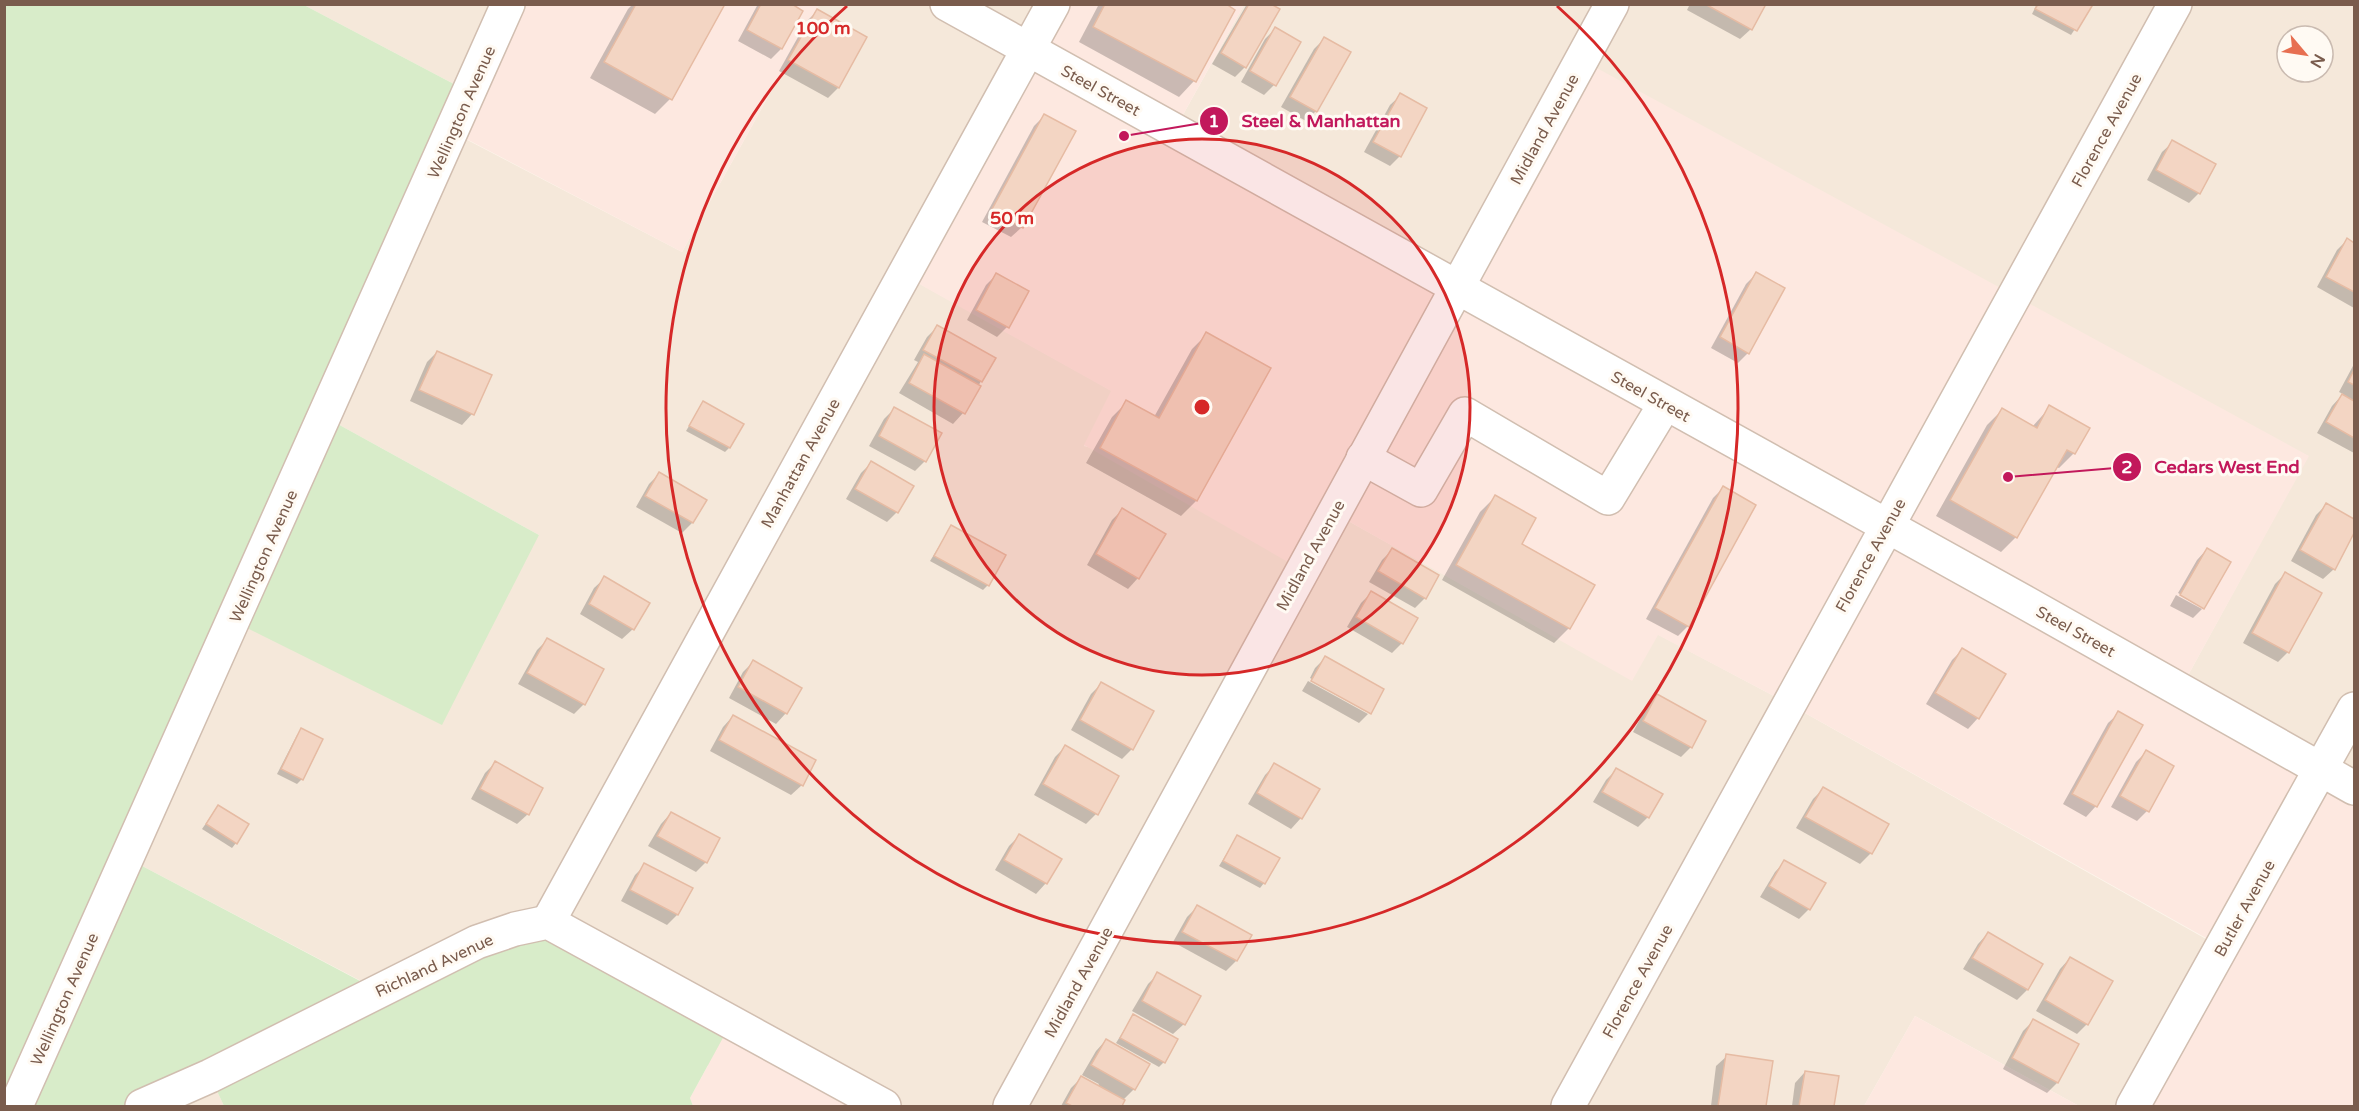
<svg xmlns="http://www.w3.org/2000/svg" width="2359" height="1111" font-family="'Varela Round',sans-serif">
<style>
.residential{fill:#f5e8da;fill-rule:evenodd}
.commercial{fill:#fde8e0}
.green{fill:#d8ecc9}
.shadow{fill:#0003}
.building{fill:#f3d5c3;stroke:#e6bba3;stroke-width:1.5}
.lines{fill:none;stroke-linecap:round;stroke-linejoin:round}
.minor-casing{stroke:#d1beb0;stroke-width:36}
.minor{stroke:#fff;stroke-width:33}
.ring{fill:none;stroke:#d62828;stroke-width:3}
.labels{text-anchor:middle;stroke-width:6;stroke-linejoin:round;paint-order:stroke}
.street-label{font-size:16px;fill:#7a5c4d;stroke:#fffaf3}
.centre{fill:#d62828;stroke:#fffaf3;stroke-width:3}
.ring-label{font-size:18px;text-anchor:middle;font-weight:bold;fill:#d62828;stroke:#fffaf3;stroke-width:6;stroke-linejoin:round;paint-order:stroke}
.leader{fill:none;stroke:#c2185b;stroke-width:2}
.callout-dot{fill:#c2185b;stroke:#fffaf3;stroke-width:2}
.mark-label{font-size:18px;text-anchor:middle;font-weight:bold;fill:#fff}
.callout-label{font-size:18px;text-anchor:middle;font-weight:bold;fill:#c2185b;stroke:#fffaf3;stroke-width:6;stroke-linejoin:round;paint-order:stroke}
</style>
<rect width="100%" height="100%" fill="#fdf6ec"/>
<g class="residential">
<path d="M1053 4 904 275 1112 391 1084 446 1334 513 1632 680 1657 634 1789 704 2222 948 2133 1106H2079L1915 1016 1864 1106H884L380 991 127 858 234 621 539 535 325 417 452 132 682 252 819 5Z"/>
<path d="M304 5H508L469 92Z"/>
<path d="M1244 5H2354V788L2180 690 2308 456 1457 288 1174 131ZM2287 36H2323V72H2287Z"/>
<path d="M210 1076 224 1106H142Z"/>
</g>
<g class="commercial">
<path d="M508 5H819L682 252 453 132Z"/>
<path d="M1053 5H1244L1174 131 1456 288 1582 60 2309 456 2180 690 2354 787V1106H2133L2222 947 1789 704 1658 635 1632 681 1334 513 1302 570 1084 445 1111 391 903 275Z"/>
<path d="M1915 1016 2079 1106H1864Z"/>
<path d="M731 1023 884 1106H693L690 1098Z"/>
</g>
<path class="green" d="M5 5H304L469 92 325 417 539 535 442 725 233 621 127 858 379 991 548 922 731 1023 690 1098 693 1106H224L210 1076 142 1106H5Z"/>
<g class="shadow">
<path d="M633 4H723L670 99 655 114 590 78 628 9Z"/>
<path d="M758 4H789L801 11 781 49 771 59 738 41Z"/>
<path d="M1099 4H1223L1233 10 1194 81 1179 97 1079 42Z"/>
<path d="M1247 4H1268L1245 67 1235 77 1212 64Z"/>
<path d="M1690 4H1764L1751 29 1740 39 1687 10Z"/>
<path d="M2037 4H2086L2090 6 2071 35 2032 14Z"/>
<path d="M817 11 838 88 828 98 779 71 807 21Z"/>
<path d="M1275 29 1274 85 1264 95 1241 82 1265 39Z"/>
<path d="M1324 39 1316 111 1306 121 1281 107 1314 49Z"/>
<path d="M1401 95 1400 156 1390 166 1364 152 1390 105Z"/>
<path d="M1044 116 1074 132 1022 227 1011 237 982 222 1034 126Z"/>
<path d="M2173 142 2199 193 2189 203 2147 180 2162 152Z"/>
<path d="M2347 240 2354 244V308L2317 287 2337 250Z"/>
<path d="M1756 274 1748 353 1738 363 1711 348 1746 284Z"/>
<path d="M996 275 1007 327 997 337 967 320 986 285Z"/>
<path d="M937 327 994 358 963 413 953 424 899 393 918 362 914 360 927 337Z"/>
<path d="M1207 334 1269 368 1196 501 1181 516 1086 463 1112 417 1127 402 1154 417 1192 349Z"/>
<path d="M437 352 490 376 472 414 462 425 410 401 427 362Z"/>
<path d="M2354 364V453L2317 433 2332 406 2343 394 2339 392Z"/>
<path d="M703 403 729 448 725 452 686 431Z"/>
<path d="M2050 407 2074 453 2059 468 2056 467 2016 537 2001 552 1936 516 1987 425 2002 410 2032 427Z"/>
<path d="M894 409 925 461 915 471 869 446 884 419Z"/>
<path d="M871 463 897 512 887 522 846 499 861 473Z"/>
<path d="M659 474 705 501 692 523 682 533 636 507 649 484Z"/>
<path d="M1723 488 1688 626 1678 636 1646 619 1713 498Z"/>
<path d="M1495 497 1519 544 1569 628 1554 643 1442 580 1480 512Z"/>
<path d="M2326 505 2354 521V530L2334 569 2323 579 2291 561 2316 515Z"/>
<path d="M1122 510 1138 578 1128 589 1087 565 1112 520Z"/>
<path d="M951 527 988 585 983 590 930 561Z"/>
<path d="M2207 549 2203 608 2202 609V606L2178 593 2197 560Z"/>
<path d="M1392 550 1425 598 1415 608 1369 582 1382 560Z"/>
<path d="M2285 574 2288 652 2278 662 2243 643 2275 584Z"/>
<path d="M605 578 648 603 633 629 622 639 580 614 594 588Z"/>
<path d="M1371 593 1402 643 1392 653 1347 627 1361 603Z"/>
<path d="M2176 595 2202 609 2193 618 2170 606Z"/>
<path d="M547 640 584 704 574 714 518 684 537 650Z"/>
<path d="M1962 650 1978 718 1968 729 1926 704 1952 660Z"/>
<path d="M1325 658 1382 690 1369 714V711L1310 678 1315 668Z"/>
<path d="M753 662 786 713 776 724 729 698 743 672Z"/>
<path d="M1308 681 1368 714 1359 723 1302 691Z"/>
<path d="M1101 684 1132 749 1122 759 1071 730 1091 694Z"/>
<path d="M1657 696 1691 747 1681 757 1633 732 1647 706Z"/>
<path d="M2119 713 2096 806 2086 817 2063 804 2108 723Z"/>
<path d="M733 716 814 761 802 785 791 795 710 751 723 727Z"/>
<path d="M301 730 302 779 297 784 277 774 297 735Z"/>
<path d="M1065 747 1096 814 1086 824 1034 795 1055 757Z"/>
<path d="M2146 752 2172 767 2147 811 2137 821 2111 807 2136 762Z"/>
<path d="M495 763 528 814 517 824 471 799 485 773Z"/>
<path d="M1275 765 1318 789 1301 818 1291 829 1248 804 1265 775Z"/>
<path d="M1616 770 1648 817 1638 827 1593 802 1606 780Z"/>
<path d="M1823 789 1887 825 1871 853 1860 864 1796 828 1813 799Z"/>
<path d="M218 806 236 843 232 848 202 829Z"/>
<path d="M671 813 706 862 696 872 648 846 661 824Z"/>
<path d="M1019 836 1046 883 1036 894 995 870 1009 846Z"/>
<path d="M1237 837 1264 883 1260 888 1219 866Z"/>
<path d="M1785 861 1809 909 1799 919 1760 897 1775 872Z"/>
<path d="M645 865 691 889 677 915 667 925 621 901 635 875Z"/>
<path d="M1197 907 1249 936 1236 961 1226 971 1173 942 1187 917Z"/>
<path d="M1988 933 2041 965 2027 990 2017 1000 1963 969 1978 944Z"/>
<path d="M2070 958 2087 1024 2077 1034 2036 1011 2060 969Z"/>
<path d="M1158 974 1184 1024 1173 1034 1132 1011 1148 984Z"/>
<path d="M1133 1016 1164 1062 1159 1067 1116 1043Z"/>
<path d="M2033 1021 2077 1045 2057 1083 2047 1093 2003 1069 2023 1031Z"/>
<path d="M1106 1040 1134 1089 1122 1101 1120 1106H1061L1071 1088 1081 1078 1097 1087 1099 1084 1082 1075 1096 1051Z"/>
<path d="M1727 1056 1771 1063 1765 1106H1711L1716 1066Z"/>
<path d="M1805 1072 1837 1077 1833 1106H1792L1795 1083Z"/>
</g>
<g class="building">
<path d="M636 4H725L672 100 604 62Z"/>
<path d="M761 4H792L803 11 782 49 747 30Z"/>
<path d="M1105 4H1226L1235 10 1196 82 1093 27Z"/>
<path d="M1249 4H1271L1280 9 1246 68 1221 53Z"/>
<path d="M1705 4H1766L1752 30Z"/>
<path d="M2038 4H2090L2092 6 2077 31 2035 9Z"/>
<path d="M817 9 867 37 839 88 788 60Z"/>
<path d="M1275 27 1301 42 1276 86 1250 71Z"/>
<path d="M1324 37 1351 52 1317 112 1290 97Z"/>
<path d="M1400 93 1427 108 1401 157 1373 142Z"/>
<path d="M1044 114 1076 131 1023 228 991 211Z"/>
<path d="M2172 140 2216 164 2200 194 2156 170Z"/>
<path d="M2347 238 2354 243V292L2326 277Z"/>
<path d="M1756 272 1785 288 1749 354 1720 337Z"/>
<path d="M996 273 1029 291 1009 328 976 310Z"/>
<path d="M937 325 996 358 982 382 923 350Z"/>
<path d="M1206 332 1271 368 1197 501 1100 448 1126 400 1159 418Z"/>
<path d="M437 351 492 375 474 415 419 390Z"/>
<path d="M924 354 981 386 965 414 909 383Z"/>
<path d="M2354 370V385L2348 382Z"/>
<path d="M2342 394 2354 401V438L2326 422Z"/>
<path d="M703 401 744 424 730 448 689 426Z"/>
<path d="M2049 405 2090 428 2075 454 2067 450 2017 538 1950 500 2002 408 2037 428Z"/>
<path d="M894 407 942 433 926 462 879 436Z"/>
<path d="M871 461 914 486 898 513 855 489Z"/>
<path d="M659 472 707 500 693 523 645 496Z"/>
<path d="M1723 486 1756 505 1689 627 1655 608Z"/>
<path d="M1495 495 1536 518 1522 544 1595 585 1570 629 1456 565Z"/>
<path d="M2326 503 2354 519V533L2335 570 2300 550Z"/>
<path d="M1122 508 1166 534 1139 579 1096 554Z"/>
<path d="M951 525 1006 555 989 586 934 556Z"/>
<path d="M1392 548 1439 575 1426 599 1378 571Z"/>
<path d="M2207 548 2231 562 2204 609 2180 595Z"/>
<path d="M2285 572 2322 593 2289 653 2252 633Z"/>
<path d="M604 576 650 603 634 630 589 604Z"/>
<path d="M1371 591 1418 618 1403 644 1356 617Z"/>
<path d="M547 638 604 669 585 705 527 673Z"/>
<path d="M1962 648 2006 674 1979 719 1935 693Z"/>
<path d="M1325 656 1384 689 1371 714 1311 681Z"/>
<path d="M753 660 802 688 787 714 738 687Z"/>
<path d="M1101 682 1154 711 1133 750 1080 720Z"/>
<path d="M1657 694 1706 721 1692 748 1643 721Z"/>
<path d="M2118 711 2143 725 2097 807 2072 794Z"/>
<path d="M733 715 816 760 803 786 719 740Z"/>
<path d="M301 728 323 739 303 780 281 769Z"/>
<path d="M1065 745 1119 776 1098 815 1043 784Z"/>
<path d="M2146 750 2174 766 2149 812 2120 796Z"/>
<path d="M495 761 543 788 529 815 480 789Z"/>
<path d="M1274 763 1320 789 1302 819 1257 793Z"/>
<path d="M1616 768 1663 794 1649 818 1602 792Z"/>
<path d="M1823 787 1889 824 1872 854 1805 817Z"/>
<path d="M218 805 249 824 237 844 206 824Z"/>
<path d="M671 812 720 838 707 863 657 836Z"/>
<path d="M1019 834 1062 859 1047 884 1004 860Z"/>
<path d="M1237 835 1280 858 1265 884 1223 861Z"/>
<path d="M1784 860 1826 883 1810 910 1769 886Z"/>
<path d="M644 863 693 888 678 915 630 890Z"/>
<path d="M1197 905 1252 935 1237 961 1182 932Z"/>
<path d="M1988 932 2043 964 2028 990 1972 958Z"/>
<path d="M2070 957 2113 981 2088 1025 2045 1000Z"/>
<path d="M1157 972 1201 996 1185 1025 1142 1001Z"/>
<path d="M1133 1014 1178 1039 1165 1063 1120 1038Z"/>
<path d="M2033 1019 2079 1044 2058 1083 2012 1058Z"/>
<path d="M1106 1039 1150 1064 1135 1090 1091 1065Z"/>
<path d="M1726 1054 1773 1061 1766 1106H1718Z"/>
<path d="M1805 1071 1839 1076 1834 1106H1799Z"/>
<path d="M1081 1076 1125 1100 1122 1106H1072L1066 1103Z"/>
</g>
<g class="lines">
<g class="minor-casing">
<g id="minor">
<path d="M947 4 2026 603 2354 788"/>
<path d="M1363 458 1421 490 1465 414 1608 498 1665 404"/>
<path d="M548 922 1053 4"/>
<path d="M16 1106 508 4"/>
<path d="M142 1106 210 1076 477 942 515 929 548 922 884 1106"/>
<path d="M1010 1106 1612 4"/>
<path d="M1568 1106 2175 4"/>
<path d="M2133 1106 2354 709"/>
</g>
</g>
<use href="#minor" class="minor"/>
</g>
<circle cx="1202" cy="407" r="268" fill="#d62828" fill-opacity=".12"/>
<g class="ring">
<circle cx="1202" cy="407" r="268"/>
<path d="M1557 6A536 536 0 1 1 847 6"/>
</g>
<g class="labels">
<g class="street-label">
<text transform="translate(1101 90) rotate(29)" y="6">Steel Street</text>
<text transform="translate(461 112) rotate(-66)" y="6">Wellington Avenue</text>
<text transform="translate(1544 129) rotate(-61)" y="6">Midland Avenue</text>
<text transform="translate(2106 130) rotate(-61)" y="6">Florence Avenue</text>
<text transform="translate(1651 396) rotate(29)" y="6">Steel Street</text>
<text transform="translate(800 463) rotate(-61)" y="6">Manhattan Avenue</text>
<text transform="translate(1310 555) rotate(-61)" y="6">Midland Avenue</text>
<text transform="translate(1870 555) rotate(-61)" y="6">Florence Avenue</text>
<text transform="translate(263 556) rotate(-66)" y="6">Wellington Avenue</text>
<text transform="translate(2076 631) rotate(29)" y="6">Steel Street</text>
<text transform="translate(2244 908) rotate(-61)" y="6">Butler Avenue</text>
<text transform="translate(434 965) rotate(-25)" y="6">Richland Avenue</text>
<text transform="translate(1637 981) rotate(-61)" y="6">Florence Avenue</text>
<text transform="translate(1078 982) rotate(-61)" y="6">Midland Avenue</text>
<text transform="translate(64 999) rotate(-66)" y="6">Wellington Avenue</text>
</g>
</g>
<circle cx="1202" cy="407" r="9" class="centre"/>
<g class="ring-label">
<text x="823" y="34">100 m</text>
<text x="1012" y="224">50 m</text>
</g>
<path class="leader" d="M1124 136L1214 121M2008 477L2127 467"/>
<g class="callout-dot">
<circle cx="1124" cy="136" r="6"/>
<circle cx="2008" cy="477" r="6"/>
<circle cx="1214" cy="121" r="15"/>
<circle cx="2127" cy="467" r="15"/>
</g>
<g class="mark-label">
<text x="1214" y="127">1</text>
<text x="2127" y="473">2</text>
</g>
<g class="callout-label">
<text x="1321" y="127">Steel &amp; Manhattan</text>
<text x="2227" y="473">Cedars West End</text>
</g>
<rect width="2359" height="1111" fill="none" stroke="#7a5c4d" stroke-width="12"/>
<g transform="translate(2305 54) rotate(119)"><circle r="28" fill="#fffaf3" stroke="#cabbb1" stroke-width="1.5"/>
<path d="M0-4.5L10 22L0 15L-10 22Z" fill="#e76f51"/>
<text y="-9" font-size="16" font-weight="bold" text-anchor="middle" fill="#7a5c4d">N</text>
</g>
</svg>
